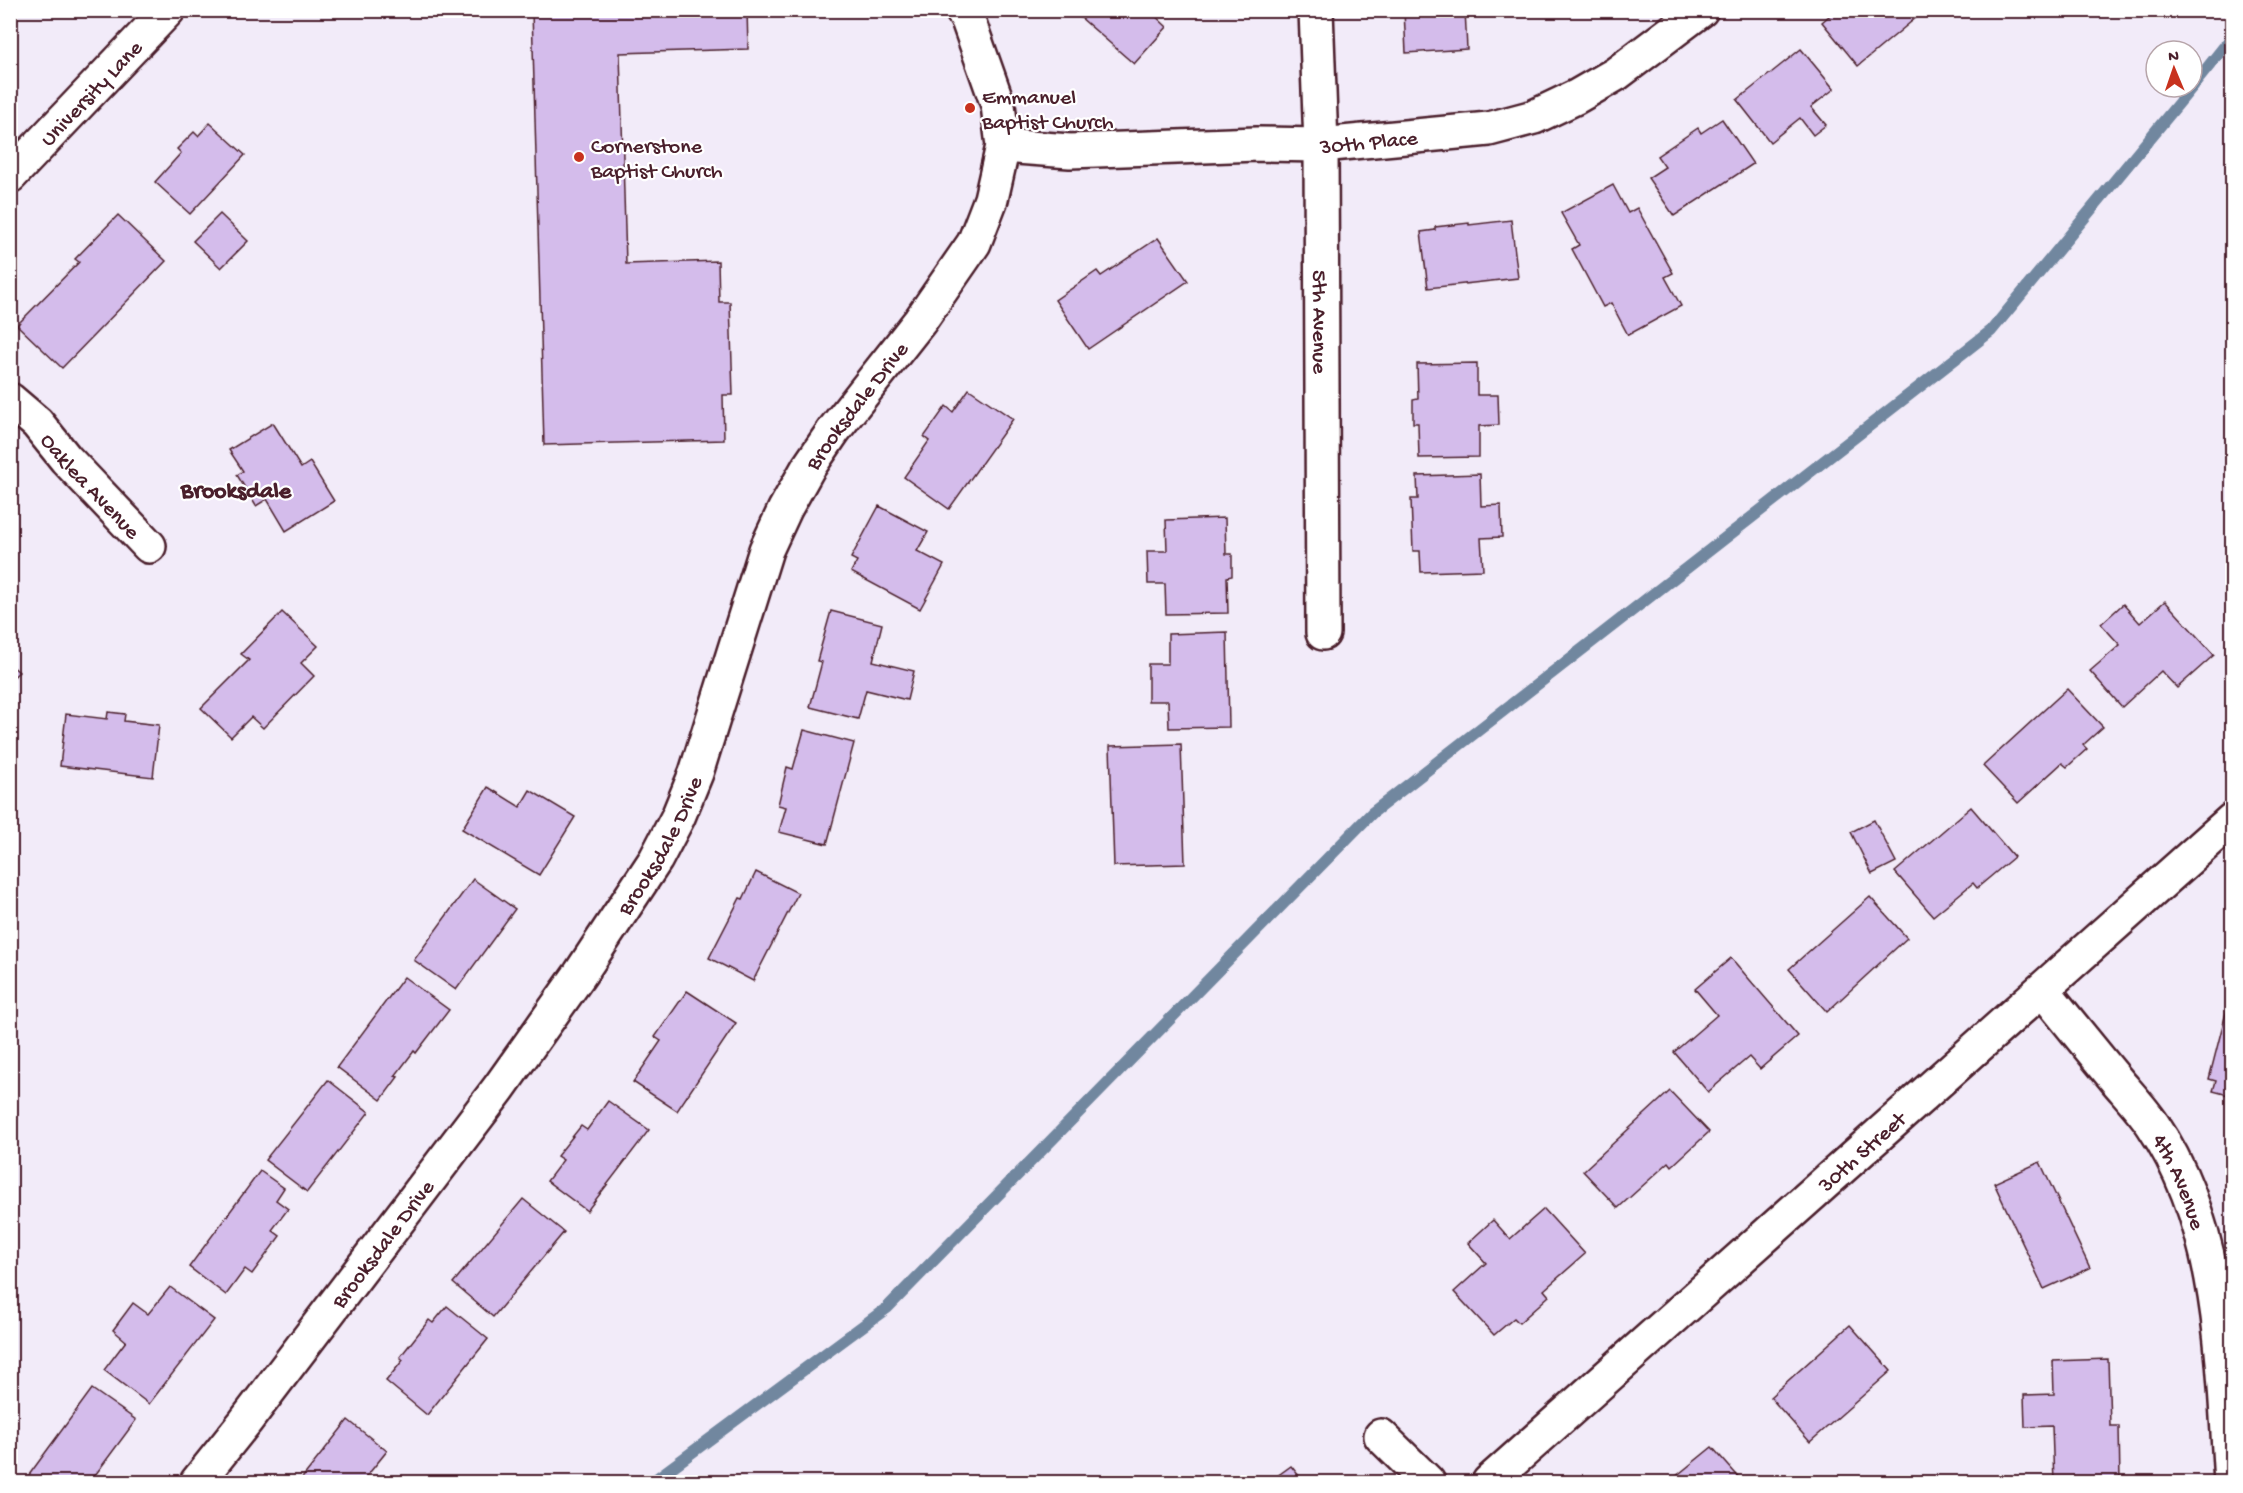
<svg xmlns="http://www.w3.org/2000/svg" width="2243" height="1493" font-family="'Gochi Hand',sans-serif">
<style>
.lines{fill:none;stroke-linecap:round;stroke-linejoin:round}
.stream{stroke:#71879f;stroke-width:12}
.building{fill:#d4bceb;stroke:#4a1f2b;stroke-width:1.5}
.street-casing{stroke:#4a1f2b;stroke-width:38}
.secondary-casing{stroke:#4a1f2b;stroke-width:38}
.street{stroke:#fff;stroke-width:33}
.secondary{stroke:#fff;stroke-width:33}
.poi-dot{fill:#c8321e;stroke:#fff;stroke-width:2}
.labels{text-anchor:middle;stroke-width:4.5;stroke-linejoin:round;paint-order:stroke}
.street-label{font-size:22px;fill:#4a1f2b;stroke:#fff}
.poi-label{font-size:22px;fill:#4a1f2b;stroke:#fff;text-anchor:start}
.neighbourhood-label{font-size:24px;font-weight:bold;fill:#4a1f2b;stroke:#fff}
</style>
<rect width="100%" height="100%" fill="#f2ebf9"/>
<filter id="ink" filterUnits="userSpaceOnUse"><feTurbulence type="fractalNoise" baseFrequency=".0167" numOctaves="2"/><feDisplacementMap in="SourceGraphic" scale="12" xChannelSelector="R" yChannelSelector="G"/><feConvolveMatrix kernelMatrix="1 2 1 2 8 2 1 2 1" color-interpolation-filters="sRGB"/></filter>
<g filter="url(#ink)">
<g class="lines">
<g class="stream">
<path d="M2192 87 2232 37"/>
<path d="M652 1482 887 1308 1372 813 1991 331 2192 87"/>
</g>
</g>
<g class="building">
<path d="M532 10H747L748 49 620 53 626 264 718 261 719 302H730L733 395H723L724 440 544 445Z"/>
<path d="M1072 10H1149L1167 27 1134 64Z"/>
<path d="M1404 10H1465L1467 49 1406 53Z"/>
<path d="M1836 10H1921L1923 12 1858 66 1822 22Z"/>
<path d="M1801 49 1834 89 1811 107 1826 125 1813 135 1800 118 1770 142 1737 100Z"/>
<path d="M1722 119 1753 164 1674 216 1648 178 1665 167 1657 156 1698 128 1701 133Z"/>
<path d="M210 123 245 155 190 214 155 182 181 153 177 149 194 132 198 136Z"/>
<path d="M1613 185 1628 213 1637 208 1673 273 1665 277 1681 306 1628 335 1611 303 1603 307 1572 249 1579 245 1561 213Z"/>
<path d="M220 214 248 241 221 268 193 241Z"/>
<path d="M118 215 166 261 62 368 17 325 79 262 75 259Z"/>
<path d="M1511 220 1518 278 1428 288 1421 232 1435 230V227L1469 223V225Z"/>
<path d="M1158 238 1188 281 1088 349 1055 300 1097 271 1101 276Z"/>
<path d="M1477 363V395H1498L1499 425 1479 426V457L1419 458 1418 423H1413V400L1418 399 1417 364Z"/>
<path d="M969 389 1013 419 949 509 904 477 929 441 924 437 946 406 953 412Z"/>
<path d="M273 423 301 468 310 462 334 501 286 531 267 499 256 506 237 475 243 471 229 450Z"/>
<path d="M1480 474 1481 506 1501 505 1502 537 1481 538 1483 570 1421 572 1420 551H1413L1411 499H1418L1417 476Z"/>
<path d="M879 506 928 532 917 551 944 565 920 609 851 572 857 561 851 558Z"/>
<path d="M1225 518 1226 554H1232V576L1227 577 1228 613 1166 614 1165 584H1148L1147 551H1167L1166 520Z"/>
<path d="M2165 601 2214 655 2177 688 2161 671 2122 707 2090 671 2120 645 2101 624 2123 604 2140 623Z"/>
<path d="M831 611 882 624 873 661 914 671 907 700 866 690 858 719 810 707 822 662 817 661Z"/>
<path d="M282 612 318 646 301 663 314 676 263 728 251 717 231 737 201 708 249 660 241 654Z"/>
<path d="M1227 632 1229 727 1169 728 1168 701H1148V664H1168V634Z"/>
<path d="M10 664 19 672 10 680Z"/>
<path d="M2067 689 2103 727 2083 745 2087 749 2067 767 2062 763 2018 803 1983 766Z"/>
<path d="M108 712 125 714 124 721 159 725 153 777 60 766 66 714 107 719Z"/>
<path d="M804 730 854 743 827 844 779 832 786 807 778 805 787 767 793 769Z"/>
<path d="M1181 744 1185 864 1114 866 1110 746Z"/>
<path d="M488 787 520 807 530 790 575 817 539 875 462 829Z"/>
<path d="M1971 807 2014 857 1977 888 1973 883 1933 916 1895 872Z"/>
<path d="M1874 820 1896 862 1872 874 1851 832Z"/>
<path d="M756 872 798 893 753 981 709 958 740 898 743 899Z"/>
<path d="M473 879 515 909 456 990 414 960Z"/>
<path d="M1870 897 1907 938 1827 1012 1789 969Z"/>
<path d="M1731 958 1798 1036 1760 1069 1749 1057 1708 1092 1674 1052 1717 1015 1695 989Z"/>
<path d="M404 977 449 1010 416 1053 414 1051 395 1076 398 1077 381 1100 337 1067Z"/>
<path d="M2232 989V1096L2213 1091 2216 1081 2209 1079Z"/>
<path d="M687 991 736 1023 677 1111 633 1082 661 1041 655 1037Z"/>
<path d="M328 1080 369 1112 307 1192 265 1160Z"/>
<path d="M1670 1091 1709 1132 1672 1166 1669 1162 1618 1208 1583 1171Z"/>
<path d="M608 1101 649 1130 587 1211 547 1181 563 1160 557 1156 581 1126 587 1130Z"/>
<path d="M2040 1162 2090 1268 2044 1289 1994 1183Z"/>
<path d="M260 1171 284 1188 276 1200 288 1209 272 1230 280 1236 252 1274 245 1269 226 1295 189 1267Z"/>
<path d="M523 1199 564 1232 493 1317 453 1283Z"/>
<path d="M1544 1209 1585 1254 1544 1290 1549 1296 1519 1323 1514 1318 1494 1335 1454 1292 1486 1263 1468 1243 1493 1220 1510 1239Z"/>
<path d="M170 1287 214 1320 149 1404 104 1370 126 1341 113 1330 133 1303 148 1314Z"/>
<path d="M447 1306 488 1339 427 1415 386 1381 403 1360 400 1357 429 1320 433 1323Z"/>
<path d="M1850 1325 1891 1371 1810 1442 1770 1397Z"/>
<path d="M2108 1359 2110 1426H2119L2120 1482H2054L2052 1426 2025 1427 2024 1395 2054 1394 2053 1361Z"/>
<path d="M92 1389 136 1420 90 1482H32L26 1479Z"/>
<path d="M348 1420 387 1451 362 1482H299Z"/>
<path d="M1712 1447 1743 1482H1669Z"/>
<path d="M1291 1466 1304 1482H1269Z"/>
</g>
<g class="lines">
<g class="street-casing">
<g id="street">
<path id="s1" d="M1316 10 1321 145 1323 633"/>
<path id="s2" d="M1003 146 1070 151 1257 144 1321 145 1489 129 1534 117 1576 97 1616 74 1701 10"/>
<path id="s3" d="M10 400 37 423 66 459 149 546"/>
<path id="s4" d="M2043 990C2068 1021 2093 1052 2118 1082 2130 1096 2143 1110 2153 1125 2223 1228 2223 1363 2231 1482"/>
<path d="M1381 1436 1428 1482"/>
<path id="s5" d="M197 1482 245 1422 499 1088 580 974 656 859 678 817 696 773 766 550 785 509 808 468 834 430 920 321 974 243 991 199 1003 146 998 105 968 20 962 10"/>
<path id="s6" d="M1489 1482 2232 820"/>
</g>
</g>
<g class="secondary-casing">
<g id="secondary">
<path id="s7" d="M10 176 168 10"/>
</g>
</g>
<use href="#street" class="street"/>
<use href="#secondary" class="secondary"/>
</g>
</g>
<g class="poi-dot">
<circle cx="970" cy="108" r="6"/>
<circle cx="579" cy="157" r="6"/>
</g>
<g class="labels">
<g class="street-label">
<text dy="8" stroke="none"><textPath href="#s7" startOffset="116">University Lane</textPath></text>
<text dy="8" stroke="none"><textPath href="#s2" startOffset="366">30th Place</textPath></text>
<text dy="8" stroke="none"><textPath href="#s1" startOffset="312">5th Avenue</textPath></text>
<text dy="8" stroke="none"><textPath href="#s5" startOffset="1274">Brooksdale Drive</textPath></text>
<text dy="8" stroke="none"><textPath href="#s3" startOffset="118">Oaklea Avenue</textPath></text>
<text dy="8" stroke="none"><textPath href="#s5" startOffset="788">Brooksdale Drive</textPath></text>
<text dy="8" stroke="none"><textPath href="#s6" startOffset="498">30th Street</textPath></text>
<text dy="8" stroke="none"><textPath href="#s4" startOffset="237">4th Avenue</textPath></text>
<text dy="8" stroke="none"><textPath href="#s5" startOffset="302">Brooksdale Drive</textPath></text>
</g>
<g class="poi-label">
<text x="982" y="103">Emmanuel<tspan x="982" dy="25">Baptist Church</tspan></text>
<text x="591" y="152">Cornerstone<tspan x="591" dy="25">Baptist Church</tspan></text>
</g>
<g class="neighbourhood-label">
<text x="236" y="497">Brooksdale</text>
</g>
</g>
<rect width="2243" height="1493" fill="none" stroke="#fff" stroke-width="36"/>
<rect x="18" y="18" width="2207" height="1457" fill="none" stroke="#4a1f2b" stroke-width="2" filter="url(#ink)"/>
<g transform="translate(2174 69) rotate(358)"><circle r="28" fill="#ffffff" stroke="#b7a5aa" stroke-width="1.5"/>
<path d="M0-4.5L10 22L0 15L-10 22Z" fill="#c8321e"/>
<text y="-9" font-size="16" font-weight="bold" text-anchor="middle" fill="#4a1f2b">N</text>
</g>
</svg>
